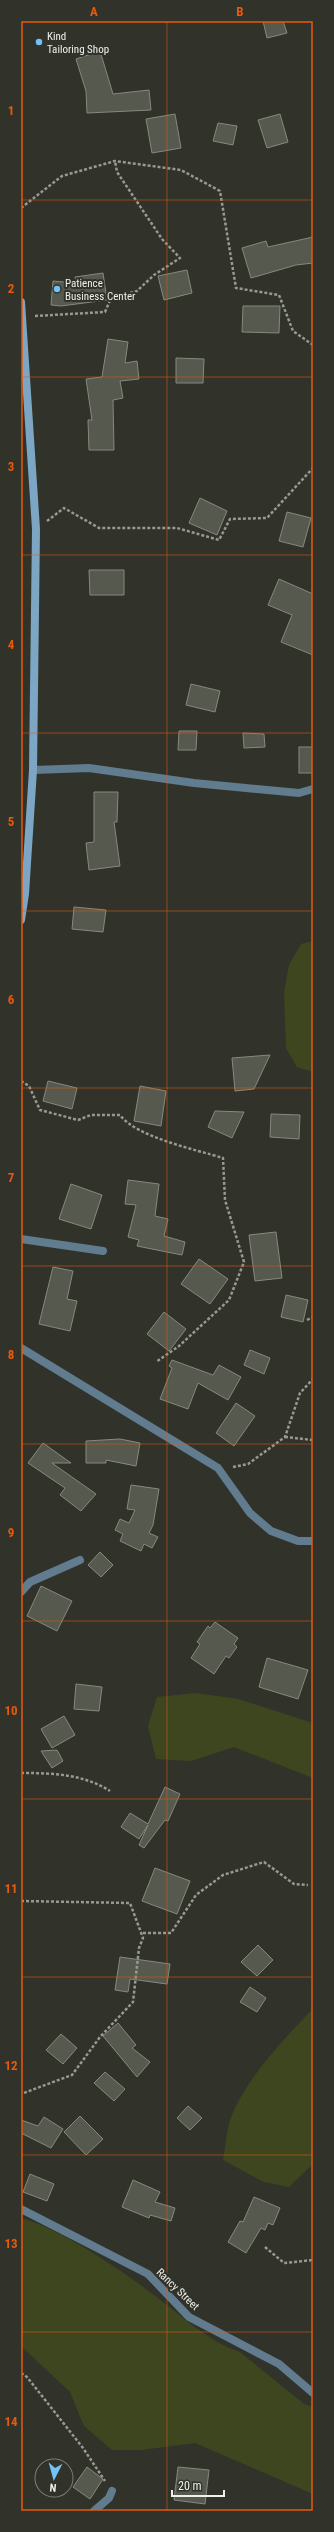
<svg xmlns="http://www.w3.org/2000/svg" width="334" height="2532" font-family="'Roboto Condensed',sans-serif">
<style>
.green{fill:#3e461f}
.building{fill:#56594e;stroke:#86897d}
.lines{fill:none;stroke-linecap:round;stroke-linejoin:round}
.path{stroke:#979992;stroke-width:2.5;stroke-dasharray:3 2;stroke-linecap:butt}
.street{stroke:#627c8f;stroke-width:8}
.secondary{stroke:#7ca6c3;stroke-width:8}
.grid{fill:none;stroke:#e8590c;stroke-width:1;stroke-opacity:0.55}
.poi-dot{fill:#73c1f5;stroke:#31332a;stroke-width:1.5}
.labels{text-anchor:middle;stroke-width:4;stroke-linejoin:round;paint-order:stroke}
.poi-label{font-size:11px;fill:#eff1eb;stroke:#31332a;text-anchor:start}
.street-label{font-size:11px;fill:#eff1eb;stroke:#31332a}
.neatline{fill:none;stroke:#e8590c;stroke-width:1.5}
.grid-label{font-size:13px;text-anchor:middle;font-weight:bold;fill:#e8590c}
</style>
<rect width="100%" height="100%" fill="#31332a"/>
<g class="green">
<path d="M313 941V1072L297 1067 286 1048 284 992 289 965 301 944Z"/>
<path d="M195 1693 238 1699 313 1723V1778L234 1747 191 1761 156 1759 148 1726 157 1697Z"/>
<path d="M313 2009V2164L289 2187 264 2182 223 2160C225 2149 226 2136 229 2124 240 2085 285 2037 313 2009Z"/>
<path d="M21 2218C60 2228 126 2273 159 2299 185 2318 209 2342 240 2352L304 2404 313 2407V2494L195 2443 141 2450H112L84 2426 70 2392 21 2346Z"/>
</g>
<g class="building">
<path d="M263 21H283L287 33 267 38Z"/>
<path d="M100 51 113 94 149 90 151 110 87 113 86 91 76 59Z"/>
<path d="M175 114 181 148 152 153 146 119Z"/>
<path d="M280 114 288 142 267 148 258 120Z"/>
<path d="M218 123 237 126 233 145 213 141Z"/>
<path d="M313 237V263L296 265 251 278 242 248 266 241 268 247Z"/>
<path d="M187 270 192 293 164 300 158 276Z"/>
<path d="M103 273 107 300 61 306 51 305 53 281 76 283 75 277Z"/>
<path d="M243 306H280L279 333 242 332Z"/>
<path d="M108 339 128 342 125 363 137 361 139 379 120 381 123 398 113 400 114 450H89L88 420H92L86 379 102 377Z"/>
<path d="M176 358 204 359 203 383H176Z"/>
<path d="M200 498 227 511 217 535 189 523Z"/>
<path d="M287 512 311 518 303 547 279 541Z"/>
<path d="M89 570H124V595H90Z"/>
<path d="M279 579 313 594V655L281 642 292 615 268 605Z"/>
<path d="M191 684 220 691 215 712 186 705Z"/>
<path d="M179 731H197L196 750H178Z"/>
<path d="M243 733 264 734 265 747 244 748Z"/>
<rect x="299" y="747" width="14" height="26"/>
<path d="M94 792H118L117 822H114L120 866 89 870 86 843 94 842Z"/>
<path d="M74 907 106 910 103 932 72 929Z"/>
<path d="M270 1055 254 1089 235 1091 232 1058Z"/>
<path d="M48 1081 77 1088 72 1109 43 1101Z"/>
<path d="M140 1086 166 1091 161 1126 134 1121Z"/>
<path d="M215 1111 244 1112 232 1138 208 1127Z"/>
<path d="M271 1114 300 1115 299 1139 270 1137Z"/>
<path d="M128 1180 159 1184 155 1216 168 1219 164 1236 185 1242 182 1255 137 1246 139 1240 128 1237 136 1205 125 1204Z"/>
<path d="M71 1184 102 1195 91 1229 59 1219Z"/>
<path d="M276 1232 282 1278 255 1281 249 1235Z"/>
<path d="M199 1259 228 1279 210 1304 181 1284Z"/>
<path d="M53 1267 73 1271 67 1299 77 1301 70 1331 39 1324Z"/>
<path d="M286 1295 308 1300 303 1322 281 1317Z"/>
<path d="M164 1312 186 1329 169 1351 147 1334Z"/>
<path d="M250 1350 270 1358 264 1374 244 1365Z"/>
<path d="M172 1360 213 1375 219 1365 241 1377 228 1400 198 1383 188 1409 160 1399 172 1368 169 1366Z"/>
<path d="M236 1403 255 1416 234 1446 216 1433Z"/>
<path d="M120 1439 140 1443 136 1466 106 1460V1463H86V1441Z"/>
<path d="M43 1443 71 1463H52L96 1494 81 1511 60 1495 65 1488 28 1463Z"/>
<path d="M131 1485 159 1489 153 1525 149 1533 158 1537 152 1548 144 1544 141 1551 120 1541 123 1534 115 1530 120 1519 129 1523 135 1510 127 1509Z"/>
<path d="M100 1552 113 1565 101 1577 88 1565Z"/>
<path d="M41 1586 72 1601 57 1631 27 1616Z"/>
<path d="M215 1622 238 1638 234 1644 237 1647 229 1658 226 1656 214 1674 191 1658 200 1644 197 1642 208 1626 210 1628Z"/>
<path d="M267 1658 308 1670 298 1699 259 1687Z"/>
<path d="M76 1684 102 1687 99 1711 74 1709Z"/>
<path d="M64 1716 75 1735 52 1748 41 1729Z"/>
<path d="M57 1750 63 1761 52 1768 41 1751Z"/>
<path d="M165 1787 180 1794 168 1821 165 1820 144 1848 139 1845 148 1825 139 1839 121 1827 130 1813 148 1824Z"/>
<path d="M155 1868 190 1881 177 1914 142 1901Z"/>
<path d="M258 1945 273 1960 257 1976 241 1962Z"/>
<path d="M120 1957 170 1964 167 1984 130 1979 128 1992 115 1990Z"/>
<path d="M250 1987 266 1998 257 2012 240 2002Z"/>
<path d="M118 2023 136 2045 132 2048 150 2062 137 2077 103 2036Z"/>
<path d="M61 2034 77 2048 63 2064 46 2050Z"/>
<path d="M105 2072 125 2089 114 2101 94 2083Z"/>
<path d="M188 2106 202 2118 190 2130 177 2118Z"/>
<path d="M80 2116 103 2139 86 2155 64 2132Z"/>
<path d="M44 2117 63 2129 51 2148 21 2133V2120L38 2126Z"/>
<path d="M30 2174 54 2184 47 2201 23 2192Z"/>
<path d="M133 2180 160 2192 155 2202 175 2208 171 2221 150 2215 149 2218 122 2207Z"/>
<path d="M254 2197 280 2208 273 2225 268 2223 265 2230 261 2228 246 2253 228 2242 240 2221 243 2222Z"/>
<path d="M87 2467 103 2479 90 2499 73 2487Z"/>
<path d="M178 2467 209 2470 205 2504 174 2500Z"/>
</g>
<g class="lines">
<g class="path">
<path d="M21 208 62 176 115 161 181 170 220 191 236 288 279 295 293 331 313 345"/>
<path d="M35 316 105 312 111 298 137 291 154 275 180 258 162 239 117 172 115 161"/>
<path d="M47 521 64 508 99 528H177L219 540 230 519 267 518 313 468"/>
<path d="M21 1081 29 1086 40 1110 78 1120 91 1115H120C136 1137 197 1150 223 1158L225 1200 244 1262 229 1300 179 1346 156 1362"/>
<path d="M307 1320 313 1317"/>
<path d="M285 1437 313 1440"/>
<path d="M233 1467 248 1464 285 1437 300 1393 313 1379"/>
<path d="M21 1773C53 1773 83 1774 110 1791"/>
<path d="M21 1901 130 1903 143 1938 139 1948 133 2002 100 2037 72 2075 21 2094"/>
<path d="M143 1933H171L196 1895 223 1875 264 1862 294 1884 308 1885"/>
<path d="M265 2247 284 2263 313 2260"/>
<path d="M21 2373 27 2377 83 2448 105 2481"/>
</g>
<g class="street">
<path d="M33 770 89 768 194 783 299 793 313 789"/>
<path d="M21 1239 103 1251"/>
<path d="M21 1348 218 1468 250 1513 271 1531 298 1541H313"/>
<path d="M21 1592 30 1582 80 1560"/>
<path d="M21 2209 148 2274 189 2317 279 2364 313 2393"/>
<path d="M94 2511 109 2498 112 2491"/>
</g>
<path class="secondary" d="M21 302 36 529 33 770 25 894 21 920"/>
</g>
<path class="grid" d="M167 21V2511M21 200H313M21 377H313M21 555H313M21 733H313M21 911H313M21 1088H313M21 1266H313M21 1444H313M21 1621H313M21 1799H313M21 1977H313M21 2155H313M21 2332H313"/>
<g class="poi-dot">
<circle cx="39" cy="42" r="4"/>
<circle cx="57" cy="289" r="4"/>
</g>
<g class="labels">
<g class="poi-label">
<text x="47" y="40">Kind<tspan x="47" dy="13">Tailoring Shop</tspan></text>
<text x="65" y="287">Patience<tspan x="65" dy="13">Business Center</tspan></text>
</g>
<g class="street-label">
<text transform="translate(178 2289) rotate(44)" y="4">Rancy Street</text>
</g>
</g>
<rect width="334" height="2532" fill="none" stroke="#31332a" stroke-width="44"/>
<g transform="translate(54 2478) rotate(186)"><circle r="19" fill="#31332a" stroke="#7d7f77"/>
<path d="M0-3L7 15L0 10L-7 15Z" fill="#73c1f5"/>
<text y="-6" font-size="11" font-weight="bold" text-anchor="middle" fill="#eff1eb">N</text>
</g>
<path d="M172 2490v6h52v-6" fill="none" stroke="#eff1eb" stroke-width="2"/>
<text x="178" y="2490" font-size="12" fill="#eff1eb" stroke="#31332a" stroke-width="3" paint-order="stroke">20 m</text>
<rect x="22" y="22" width="290" height="2488" class="neatline"/>
<g class="grid-label">
<text x="94" y="16">A</text>
<text x="240" y="16">B</text>
<text x="11" y="115">1</text>
<text x="11" y="293">2</text>
<text x="11" y="471">3</text>
<text x="11" y="649">4</text>
<text x="11" y="826">5</text>
<text x="11" y="1004">6</text>
<text x="11" y="1182">7</text>
<text x="11" y="1359">8</text>
<text x="11" y="1537">9</text>
<text x="11" y="1715">10</text>
<text x="11" y="1893">11</text>
<text x="11" y="2070">12</text>
<text x="11" y="2248">13</text>
<text x="11" y="2426">14</text>
</g>
</svg>
